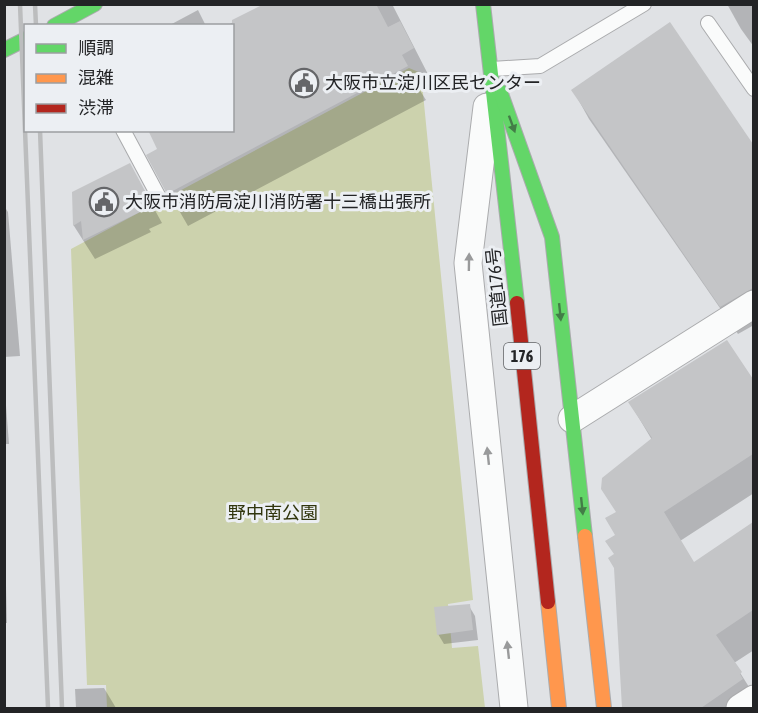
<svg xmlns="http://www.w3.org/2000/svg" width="758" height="713" font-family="'Asap Condensed','Noto Sans JP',sans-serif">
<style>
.green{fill:#ccd2ad}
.shadow{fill:#0003}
.building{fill:#c4c5c7}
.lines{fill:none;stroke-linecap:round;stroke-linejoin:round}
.lane-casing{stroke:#aaabad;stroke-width:16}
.street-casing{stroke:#aaabad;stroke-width:29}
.fast-casing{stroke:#aaabad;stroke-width:16}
.slow-casing{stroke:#aaabad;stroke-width:16}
.jam-casing{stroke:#aaabad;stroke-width:16}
.lane{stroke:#fafbfb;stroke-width:14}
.street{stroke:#fafbfb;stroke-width:27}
.fast{stroke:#63d668;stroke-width:14}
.slow{stroke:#ff974d;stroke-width:14}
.jam{stroke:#b3261e;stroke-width:14}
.rail{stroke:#bcbdbe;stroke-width:4.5}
.oneway{fill:#437d47}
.oneway2{fill:#999a9b}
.labels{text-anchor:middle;stroke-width:6;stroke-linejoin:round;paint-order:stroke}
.shield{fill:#eceff3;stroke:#5f6164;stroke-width:1.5}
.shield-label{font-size:16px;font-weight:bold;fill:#232426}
.poi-label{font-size:18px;fill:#232426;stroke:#eceff3;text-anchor:start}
.street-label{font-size:18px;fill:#232426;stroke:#eceff3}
.park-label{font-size:18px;fill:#30350d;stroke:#eceff3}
</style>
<rect width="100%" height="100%" fill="#e0e2e5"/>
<path class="green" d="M409 68 421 73 473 600 448 604 452 648 478 646 485 708H107L106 685H87L71 249Z"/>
<g class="shadow">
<path d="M267 4H392L432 82 419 89 426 100 188 226 169 193 159 150 232 130V26H226Z"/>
<path d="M727 4H754V47L741 29Z"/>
<path d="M198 10 206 26H168Z"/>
<path d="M669 25 754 147V325L738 334 589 119 573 90Z"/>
<path d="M141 185 162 223 149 229 151 232 95 259 74 226V192Z"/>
<path d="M4 206 8 212 20 356 4 357Z"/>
<path d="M727 342 754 382V493L680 541 694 564 754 523V650L734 663 754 695V708H630L616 568 617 513 652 440 630 403Z"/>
<path d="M4 380 9 444H4Z"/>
<path d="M4 511 7 623H4Z"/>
<path d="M469 606 475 616 478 640 444 644 438 634Z"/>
<path d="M104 688 116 708H76L75 689Z"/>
</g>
<g class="building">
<path d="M376 4 388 27 400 21 414 48 402 55 408 66 167 194 146 155 157 149 148 130H232V20L262 5Z"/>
<path d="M670 22 753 144V288L720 307 571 90Z"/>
<path d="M130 163 151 202 139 209 140 212 83 240 81 221 73 226 72 192Z"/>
<path d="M727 340 753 379V454L664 512 694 562 753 522V610L716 635 742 672 740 674 743 679 701 708H622L614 568 608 558 614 554 605 541 615 535 605 518 616 512 601 489 602 478 652 438 628 402Z"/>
<path d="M470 604 473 630 437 635 434 607Z"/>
</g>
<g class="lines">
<g class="lane-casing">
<g id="lane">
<path d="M708 23 754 89"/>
<path d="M492 69 540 66 644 4"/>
<path d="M123 130 161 201"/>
</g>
</g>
<g class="street-casing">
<g id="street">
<path d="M487 107 468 263 514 708"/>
<path d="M572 419 754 304"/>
<path d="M740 708 754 699"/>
</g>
</g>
<g class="fast-casing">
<g id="fast">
<path d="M483 4 517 303"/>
<path d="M54 26 95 4"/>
<path d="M4 50 26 39"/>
<path d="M500 91 552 237 585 536"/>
</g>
</g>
<g class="slow-casing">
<g id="slow">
<path d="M585 536 604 708"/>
<path d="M548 602 559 708"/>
</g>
</g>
<g class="jam-casing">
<path id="jam" d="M517 303 548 602"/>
</g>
<use href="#lane" class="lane"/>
<use href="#street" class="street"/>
<use href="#fast" class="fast"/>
<use href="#slow" class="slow"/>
<use href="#jam" class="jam"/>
<g class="rail">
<path d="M20 4 48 708"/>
<path d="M35 4 36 26"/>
<path d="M40 130 62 708"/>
</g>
</g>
<defs><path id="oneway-solid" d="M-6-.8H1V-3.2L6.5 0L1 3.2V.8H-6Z" transform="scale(1.5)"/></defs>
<g class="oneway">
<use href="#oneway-solid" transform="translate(512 124) rotate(70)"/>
<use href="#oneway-solid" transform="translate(560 312) rotate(84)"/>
<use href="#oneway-solid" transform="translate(582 506) rotate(84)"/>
</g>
<g class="oneway2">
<use href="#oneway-solid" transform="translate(469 262) rotate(-89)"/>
<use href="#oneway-solid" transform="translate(488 456) rotate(-96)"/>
<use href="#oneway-solid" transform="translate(508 650) rotate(-96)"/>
</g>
<defs>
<g id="civic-ring" transform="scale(1.5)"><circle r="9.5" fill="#eceff3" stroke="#656669" stroke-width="1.5"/><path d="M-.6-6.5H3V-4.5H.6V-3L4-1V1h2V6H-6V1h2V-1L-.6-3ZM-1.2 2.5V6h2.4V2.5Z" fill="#656669"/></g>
</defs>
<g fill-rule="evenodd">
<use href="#civic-ring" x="304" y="83"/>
<use href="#civic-ring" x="104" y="202"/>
</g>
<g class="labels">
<rect class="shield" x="504" y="343" width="36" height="26" rx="4.5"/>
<g class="shield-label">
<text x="522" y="362">176</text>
</g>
<g class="poi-label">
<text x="325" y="89">大阪市立淀川区民センター</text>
<text x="125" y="208">大阪市消防局淀川消防署十三橋出張所</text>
</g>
<g class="street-label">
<text transform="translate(497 287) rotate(-96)" y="6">国道176号</text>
</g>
<g class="park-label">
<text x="273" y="519">野中南公園</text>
</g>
</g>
<rect width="758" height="713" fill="none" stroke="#232426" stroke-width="12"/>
<rect x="24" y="24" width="210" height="108" fill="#eceff3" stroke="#9c9ea1" stroke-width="1.5"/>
<rect x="36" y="44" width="30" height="9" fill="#63d668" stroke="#9c9ea1" stroke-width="1.5"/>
<text x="78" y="54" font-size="18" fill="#232426">順調</text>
<rect x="36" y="74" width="30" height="9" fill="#ff974d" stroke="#9c9ea1" stroke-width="1.5"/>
<text x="78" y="84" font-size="18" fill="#232426">混雑</text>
<rect x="36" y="104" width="30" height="9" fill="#b3261e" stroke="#9c9ea1" stroke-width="1.5"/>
<text x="78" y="114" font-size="18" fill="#232426">渋滞</text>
</svg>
